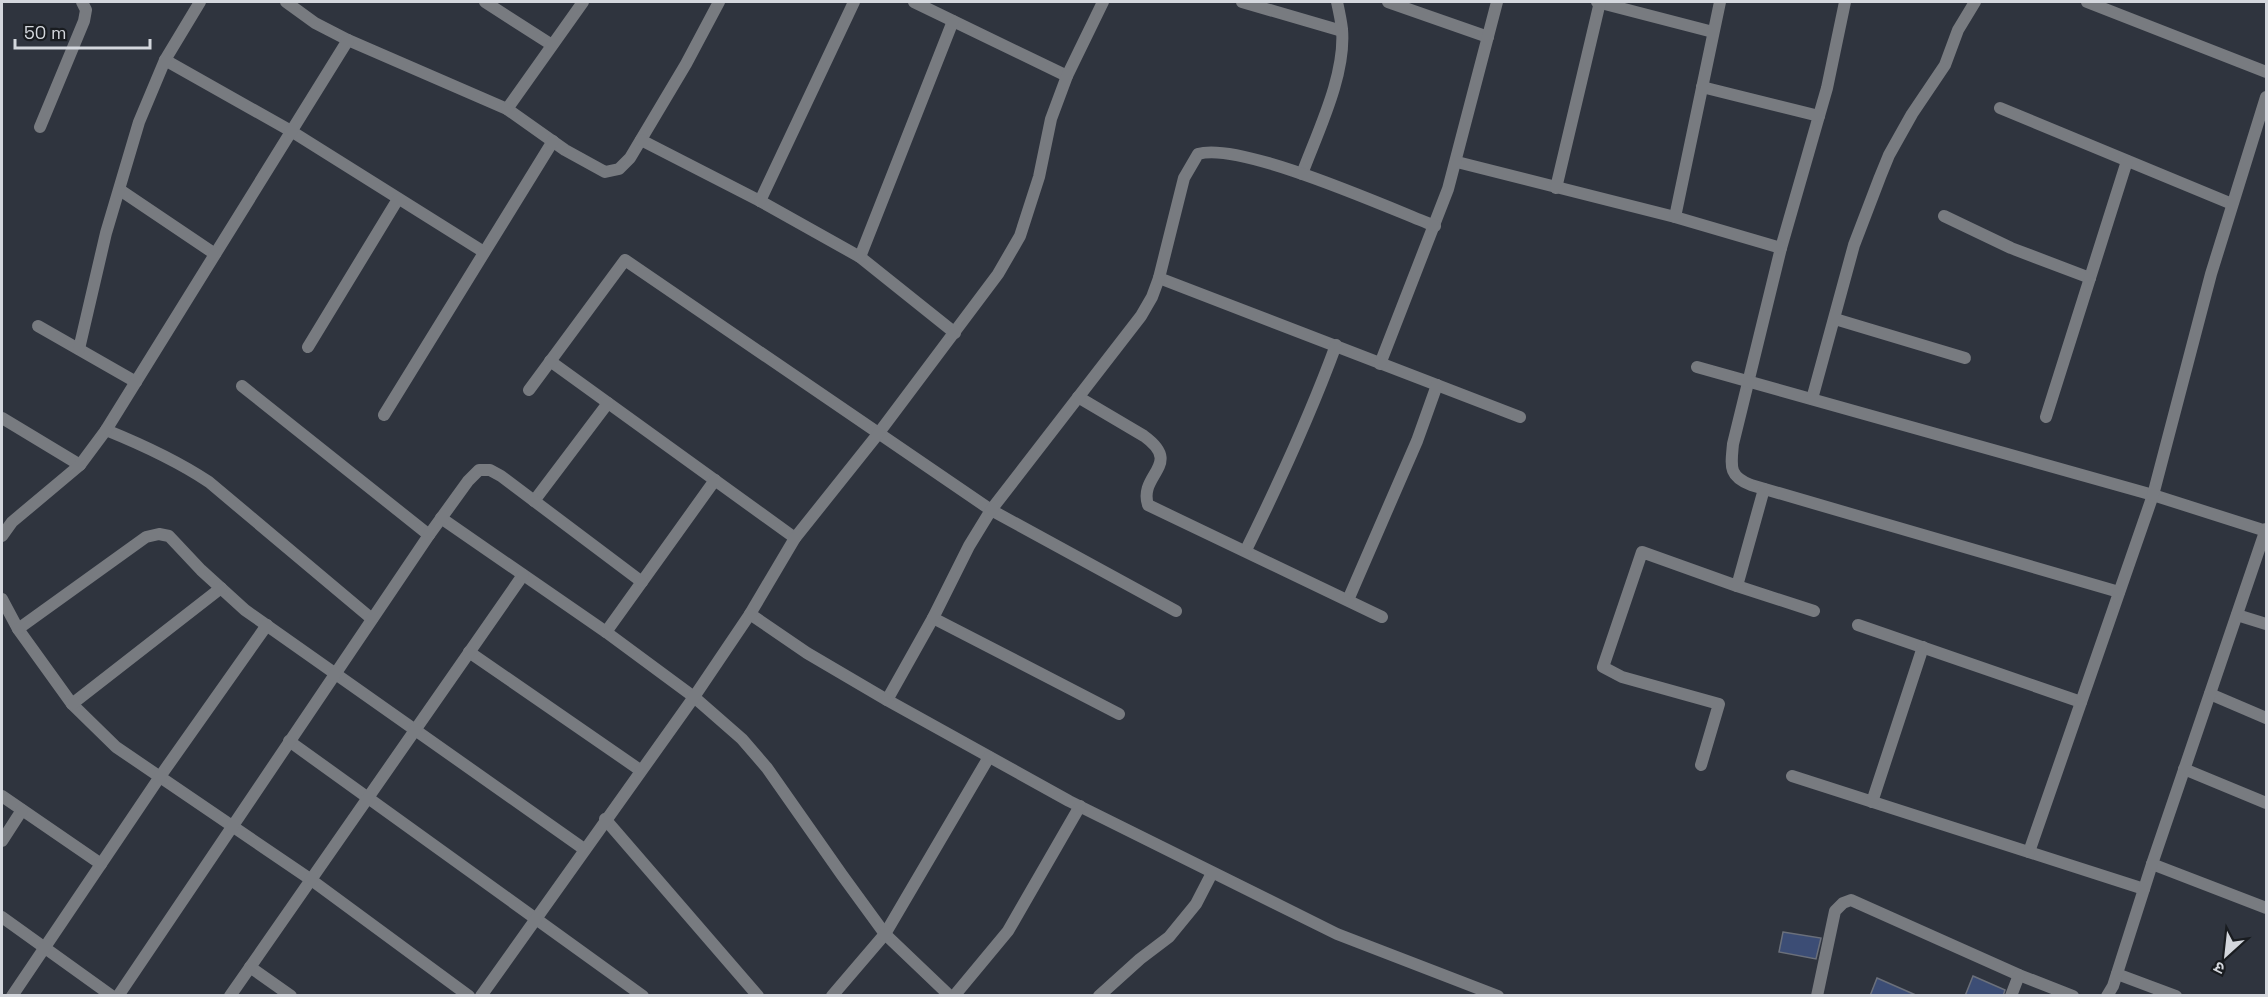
<svg xmlns="http://www.w3.org/2000/svg" width="2268" height="997" font-family="'Space Grotesk','Noto Sans Devanagari',sans-serif">
<style>
.building{fill:#3c4d75;stroke:#6b707b;stroke-width:1.5}
.lines{fill:none;stroke-linecap:round;stroke-linejoin:round}
.minor{stroke:#787b80;stroke-width:12}
</style>
<rect width="100%" height="100%" fill="#2f343e"/>
<g class="building">
<path d="M1783 932 1821 938 1816 959 1779 952Z"/>
<path d="M1973 976 2005 990 2003 996H1965Z"/>
<path d="M1877 978 1918 996H1870Z"/>
</g>
<g class="lines">
<g class="minor">
<path d="M286 2 315 23 348 40 507 109 565 150 605 172 619 169 630 158 686 64 719 2"/>
<path d="M485 2 552 45"/>
<path d="M914 2 1067 76"/>
<path d="M1242 2 1342 31"/>
<path d="M1388 2 1488 37"/>
<path d="M1597 2 1713 32"/>
<path d="M1845 2 1827 88 1781 248 1733 444C1731 466 1728 476 1751 485L2119 592"/>
<path d="M2087 2 2266 72"/>
<path d="M165 60 291 131 484 252"/>
<path d="M1702 87 1819 116"/>
<path d="M2000 108 2232 204"/>
<path d="M507 109 583 2"/>
<path d="M40 127 84 21 86 10 82 2"/>
<path d="M641 140 760 201 860 257 955 333"/>
<path d="M1457 162 1675 217 1781 248"/>
<path d="M1302 174C1318 131 1346 75 1342 29 1341 20 1339 11 1337 2"/>
<path d="M1556 188 1600 2"/>
<path d="M120 190 215 254"/>
<path d="M760 201 854 2"/>
<path d="M1944 216 2011 248 2090 278"/>
<path d="M1675 217 1720 2"/>
<path d="M860 257 953 21"/>
<path d="M1159 278 1520 417"/>
<path d="M1835 319 1965 358"/>
<path d="M38 326 136 382"/>
<path d="M308 347 398 199"/>
<path d="M79 349 106 233 139 122 165 60 200 2"/>
<path d="M550 361 795 538"/>
<path d="M1380 364 1448 189 1497 2"/>
<path d="M1697 367 2153 495 2266 531"/>
<path d="M242 386 429 535"/>
<path d="M529 390 625 260 991 510 1176 611"/>
<path d="M1078 397 1144 436C1184 465 1138 474 1148 505L1382 617"/>
<path d="M1812 399 1854 245 1880 177 1889 155 1912 114 1945 65 1958 30 1975 2"/>
<path d="M384 415 553 141"/>
<path d="M2046 417 2127 161"/>
<path d="M2 418 80 465"/>
<path d="M106 430C143 445 176 460 209 482L372 619"/>
<path d="M534 501 608 403"/>
<path d="M441 518 606 632 694 697 742 739 767 768 842 875 885 934 950 996"/>
<path d="M2 536 12 522 80 465 106 430 348 40"/>
<path d="M1246 550C1279 483 1310 416 1336 345"/>
<path d="M1737 586 1814 611"/>
<path d="M2 599 18 629 72 704 116 747 310 879 469 996"/>
<path d="M1348 600 1417 441 1437 385"/>
<path d="M750 614 807 653 887 700 1069 801 1337 934 1498 996"/>
<path d="M2237 615 2266 624"/>
<path d="M933 618 1119 714"/>
<path d="M1858 625 2081 702"/>
<path d="M18 629 146 537 159 534 169 536 201 570 245 610 584 849"/>
<path d="M606 632 715 480"/>
<path d="M469 652 640 770"/>
<path d="M2210 694 2266 718"/>
<path d="M887 700 933 618 969 546 991 510 1141 316 1152 297 1159 278 1184 178 1198 154C1240 141 1389 208 1435 226"/>
<path d="M72 704 221 588"/>
<path d="M289 741 643 996"/>
<path d="M1701 765 1719 704 1622 677 1603 667 1642 552 1737 586 1764 489"/>
<path d="M2184 769 2266 803"/>
<path d="M1792 776 2144 889"/>
<path d="M2 796 101 864"/>
<path d="M1872 802 1923 647"/>
<path d="M605 819 758 996"/>
<path d="M2 841 22 810"/>
<path d="M2029 852 2153 495 2211 274 2266 97"/>
<path d="M2152 864 2266 908"/>
<path d="M2 917 112 996"/>
<path d="M250 967 291 996"/>
<path d="M2117 974 2176 996"/>
<path d="M12 996 159 778 267 625"/>
<path d="M118 996 429 535 468 481 479 470H490L501 476 642 582"/>
<path d="M230 996 523 575"/>
<path d="M481 996 694 697 750 614 795 538 878 434 998 274 1020 236 1039 177 1051 119 1067 76 1103 2"/>
<path d="M832 996 885 934 989 757"/>
<path d="M954 996 1008 931 1080 806"/>
<path d="M1099 996 1140 959 1169 937 1196 904 1212 873"/>
<path d="M1817 996 1835 911 1843 903 1851 900 2019 975 2073 996"/>
<path d="M2011 996 2019 975"/>
<path d="M2107 996 2113 986 2152 864 2266 529"/>
</g>
</g>
<rect width="2268" height="997" fill="none" stroke="#d4d7dd" stroke-width="6"/>
<g transform="translate(2226 955) rotate(207)" stroke="#191c20" stroke-width="4.5" paint-order="stroke">
<path d="M0-4.5L10 22L0 15L-10 22Z" fill="#d4d7dd"/>
<text y="-9" font-size="16" font-weight="bold" text-anchor="middle" fill="#d4d7dd">उ</text>
</g>
<path d="M15 39v9h135v-9" fill="none" stroke="#d4d7dd" stroke-width="3"/>
<text x="24" y="39" font-size="18" fill="#d4d7dd" stroke="#191c20" stroke-width="4.5" paint-order="stroke">50 m</text>
</svg>
